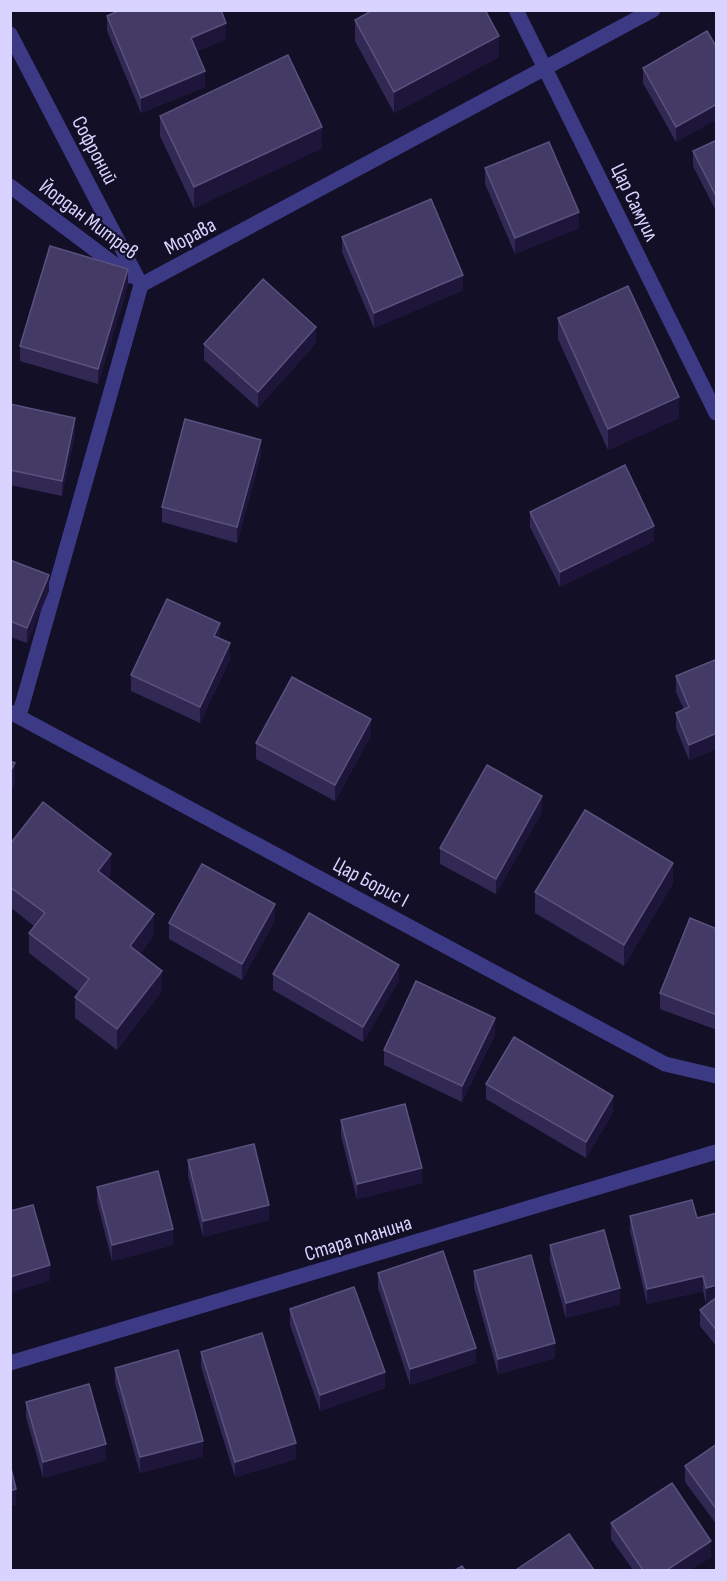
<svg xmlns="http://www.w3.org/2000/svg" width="727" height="1581" font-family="'Sofia Sans Condensed',sans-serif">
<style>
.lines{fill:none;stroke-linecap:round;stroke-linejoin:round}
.street{stroke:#3d3a85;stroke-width:15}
.wall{fill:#312854}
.shaded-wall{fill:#1d163a}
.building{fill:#433a66;stroke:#5a527e;stroke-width:1.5}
.labels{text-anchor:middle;stroke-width:4.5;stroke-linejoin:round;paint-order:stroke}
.street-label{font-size:21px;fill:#d9d4ff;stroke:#130f26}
</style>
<rect width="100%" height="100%" fill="#130f26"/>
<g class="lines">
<g class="street">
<path d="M516 10 716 413"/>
<path d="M10 34 141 285"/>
<path d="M10 186 130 276"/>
<path d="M10 712 665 1064 716 1076"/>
<path d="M19 716 141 285 653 10"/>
<path d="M10 1363 716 1152"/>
</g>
</g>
<g class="wall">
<path d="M107 16 226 39 197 51 205 87 141 113 107 31Z"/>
<path d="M355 20 499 57 394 113 355 41Z"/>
<path d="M717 48V119L676 142 643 83V68Z"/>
<path d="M160 116 322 148 194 208 160 136Z"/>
<path d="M717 140V213L693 166V151Z"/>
<path d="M485 168 579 228 515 254 485 184Z"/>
<path d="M342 237 463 290 374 328 342 252Z"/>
<path d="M128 285 98 384 20 361V346Z"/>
<path d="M558 318 679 418 608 450 558 339Z"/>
<path d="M316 343 258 408 204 360V344Z"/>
<path d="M10 404 75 433 62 496 10 485Z"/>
<path d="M261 455 237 543 162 522V507Z"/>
<path d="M530 512 654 541 560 587 530 527Z"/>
<path d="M10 560 49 591 27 643 10 637Z"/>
<path d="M220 639 230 659 200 723 131 691V675Z"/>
<path d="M717 659V749L689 760 676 728V713L684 710 676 692V676Z"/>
<path d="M371 735 335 801 256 759V743Z"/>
<path d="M542 812 496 894 440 864V848Z"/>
<path d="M10 844 111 875 108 878 154 935 140 954 162 991 117 1050 75 1018V997L79 992 29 953V933L34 926 10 907Z"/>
<path d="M673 883 624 966 535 913V892Z"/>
<path d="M275 920 242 980 169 939V923Z"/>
<path d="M717 929V1030L660 1009V993Z"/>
<path d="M273 974 399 980 363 1042 273 990Z"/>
<path d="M495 1034 462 1102 384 1065V1050Z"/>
<path d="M486 1084 613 1112 586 1158 486 1099Z"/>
<path d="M341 1120 422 1183 357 1199 341 1136Z"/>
<path d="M188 1160 269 1220 203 1237 188 1176Z"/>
<path d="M97 1187 173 1245 112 1261 97 1202Z"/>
<path d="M717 1213V1347L700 1326V1310L709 1303 706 1304 703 1291 647 1304 630 1231V1216L697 1218Z"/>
<path d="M550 1245 620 1304 566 1318 550 1261Z"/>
<path d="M474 1271 555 1358 498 1374 474 1287Z"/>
<path d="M378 1273 476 1363 410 1385 378 1288Z"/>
<path d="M290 1309 385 1388 320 1411 290 1325Z"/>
<path d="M201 1352 296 1459 235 1477 201 1367Z"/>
<path d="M115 1368 203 1456 140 1473 115 1383Z"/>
<path d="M26 1402 106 1460 43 1478 26 1417Z"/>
<path d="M717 1444V1525L685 1482V1466Z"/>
<path d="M611 1523 711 1557 690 1570H633L611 1539Z"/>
</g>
<g class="shaded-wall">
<path d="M226 23V39L191 53V38Z"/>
<path d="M499 36V57L394 113V92Z"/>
<path d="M205 71V87L141 113V98Z"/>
<path d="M717 104V119L676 142V127Z"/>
<path d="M322 127V148L194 208V187Z"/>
<path d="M11 189V204L10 206V191Z"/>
<path d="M579 212V228L515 254V238Z"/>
<path d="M128 269V285L98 384V369Z"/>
<path d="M463 275V290L374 328V313Z"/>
<path d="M316 327V343L258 408V392Z"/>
<path d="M679 397V418L608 450V429Z"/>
<path d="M75 418V433L62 496V481Z"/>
<path d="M261 440V455L237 543V527Z"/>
<path d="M654 526V541L560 587V572Z"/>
<path d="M49 575V591L27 643V628Z"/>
<path d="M220 623V638L214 636Z"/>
<path d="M230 643V659L200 723V707Z"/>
<path d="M371 719V735L335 801V785Z"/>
<path d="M717 733V749L689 760V745Z"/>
<path d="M15 763V784L10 793V772Z"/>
<path d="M542 796V812L496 894V879Z"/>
<path d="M111 854V875L98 891V871Z"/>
<path d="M673 863V883L624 966V945Z"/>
<path d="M275 904V920L242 980V964Z"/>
<path d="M154 914V935L130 967V946Z"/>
<path d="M399 965V980L363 1042V1027Z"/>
<path d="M162 971V991L117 1050V1029Z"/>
<path d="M495 1018V1034L462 1102V1086Z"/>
<path d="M613 1096V1112L586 1158V1142Z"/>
<path d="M422 1168V1183L357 1199V1184Z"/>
<path d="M269 1205V1220L203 1237V1221Z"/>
<path d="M173 1229V1245L112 1261V1245Z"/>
<path d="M50 1265V1281L10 1293V1277Z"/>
<path d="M703 1276V1291L647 1304V1289Z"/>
<path d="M717 1285V1301L706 1304V1288Z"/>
<path d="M620 1288V1304L566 1318V1303Z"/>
<path d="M555 1343V1358L498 1374V1359Z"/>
<path d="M476 1348V1363L410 1385V1369Z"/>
<path d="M385 1372V1388L320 1411V1395Z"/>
<path d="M203 1441V1456L140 1473V1457Z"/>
<path d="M296 1443V1459L235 1477V1462Z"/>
<path d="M106 1444V1460L43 1478V1462Z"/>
<path d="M16 1489V1505L10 1506V1491Z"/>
<path d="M711 1541V1557L690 1570H667Z"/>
</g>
<g class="building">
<path d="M121 10H221L226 23 191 38 205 71 141 98 107 16Z"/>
<path d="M373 10H485L499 36 394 92 355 20Z"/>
<path d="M707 31 717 48V104L676 127 643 68Z"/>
<path d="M288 55 322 127 194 187 160 116Z"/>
<path d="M717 140V198L693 151Z"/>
<path d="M549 142 579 212 515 238 485 168Z"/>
<path d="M431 199 463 275 374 313 342 237Z"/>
<path d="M50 246 128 269 98 369 20 346Z"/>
<path d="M263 279 316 327 258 392 204 344Z"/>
<path d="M628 286 679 397 608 429 558 318Z"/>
<path d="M10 404 75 418 62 481 10 470Z"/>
<path d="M185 419 261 440 237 527 162 507Z"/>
<path d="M625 465 654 526 560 572 530 512Z"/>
<path d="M10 560 49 575 27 628 10 621Z"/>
<path d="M167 599 220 623 214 636 230 643 200 707 131 675Z"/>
<path d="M717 659V733L689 745 676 713 689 707 676 676Z"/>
<path d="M292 677 371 719 335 785 256 743Z"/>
<path d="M10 761 15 763 10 772Z"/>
<path d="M487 765 542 796 496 879 440 848Z"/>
<path d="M43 802 111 854 98 871 154 914 130 946 162 971 117 1029 75 997 89 979 29 933 45 913 10 887V844Z"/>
<path d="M585 810 673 863 624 945 535 892Z"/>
<path d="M202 864 275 904 242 964 169 923Z"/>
<path d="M309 913 399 965 363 1027 273 974Z"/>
<path d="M690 918 717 929V1015L660 993Z"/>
<path d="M416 981 495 1018 462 1086 384 1050Z"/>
<path d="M514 1037 613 1096 586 1142 486 1084Z"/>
<path d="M405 1104 422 1168 357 1184 341 1120Z"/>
<path d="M254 1144 269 1205 203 1221 188 1160Z"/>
<path d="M158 1171 173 1229 112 1245 97 1187Z"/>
<path d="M692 1200 697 1218 717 1213V1285L706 1288 703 1276 647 1289 630 1216Z"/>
<path d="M33 1205 50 1265 10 1277V1211Z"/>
<path d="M604 1230 620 1288 566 1303 550 1245Z"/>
<path d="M443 1251 476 1348 410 1369 378 1273Z"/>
<path d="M531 1255 555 1343 498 1359 474 1271Z"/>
<path d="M354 1287 385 1372 320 1395 290 1309Z"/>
<path d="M717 1297V1331L700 1310Z"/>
<path d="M262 1333 296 1443 235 1462 201 1352Z"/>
<path d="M178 1350 203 1441 140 1457 115 1368Z"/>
<path d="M89 1384 106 1444 43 1462 26 1402Z"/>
<path d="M717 1444V1510L685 1466Z"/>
<path d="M10 1464 16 1489 10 1491Z"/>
<path d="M672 1483 711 1541 667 1570H643L611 1523Z"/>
<path d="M569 1534 594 1570H516Z"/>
<path d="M462 1566 465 1570H455Z"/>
</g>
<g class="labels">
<g class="street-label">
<text transform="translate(95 150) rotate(62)" y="7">Софроний</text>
<text transform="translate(635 202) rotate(64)" y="7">Цар Самуил</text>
<text transform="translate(89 219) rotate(37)" y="7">Йордан Митрев</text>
<text transform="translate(190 236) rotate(-28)" y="7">Морава</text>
<text transform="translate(371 882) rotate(28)" y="7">Цар Борис I</text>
<text transform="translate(358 1238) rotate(-17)" y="7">Стара планина</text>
</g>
</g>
<rect width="727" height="1581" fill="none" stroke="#d9d4ff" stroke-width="24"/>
</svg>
